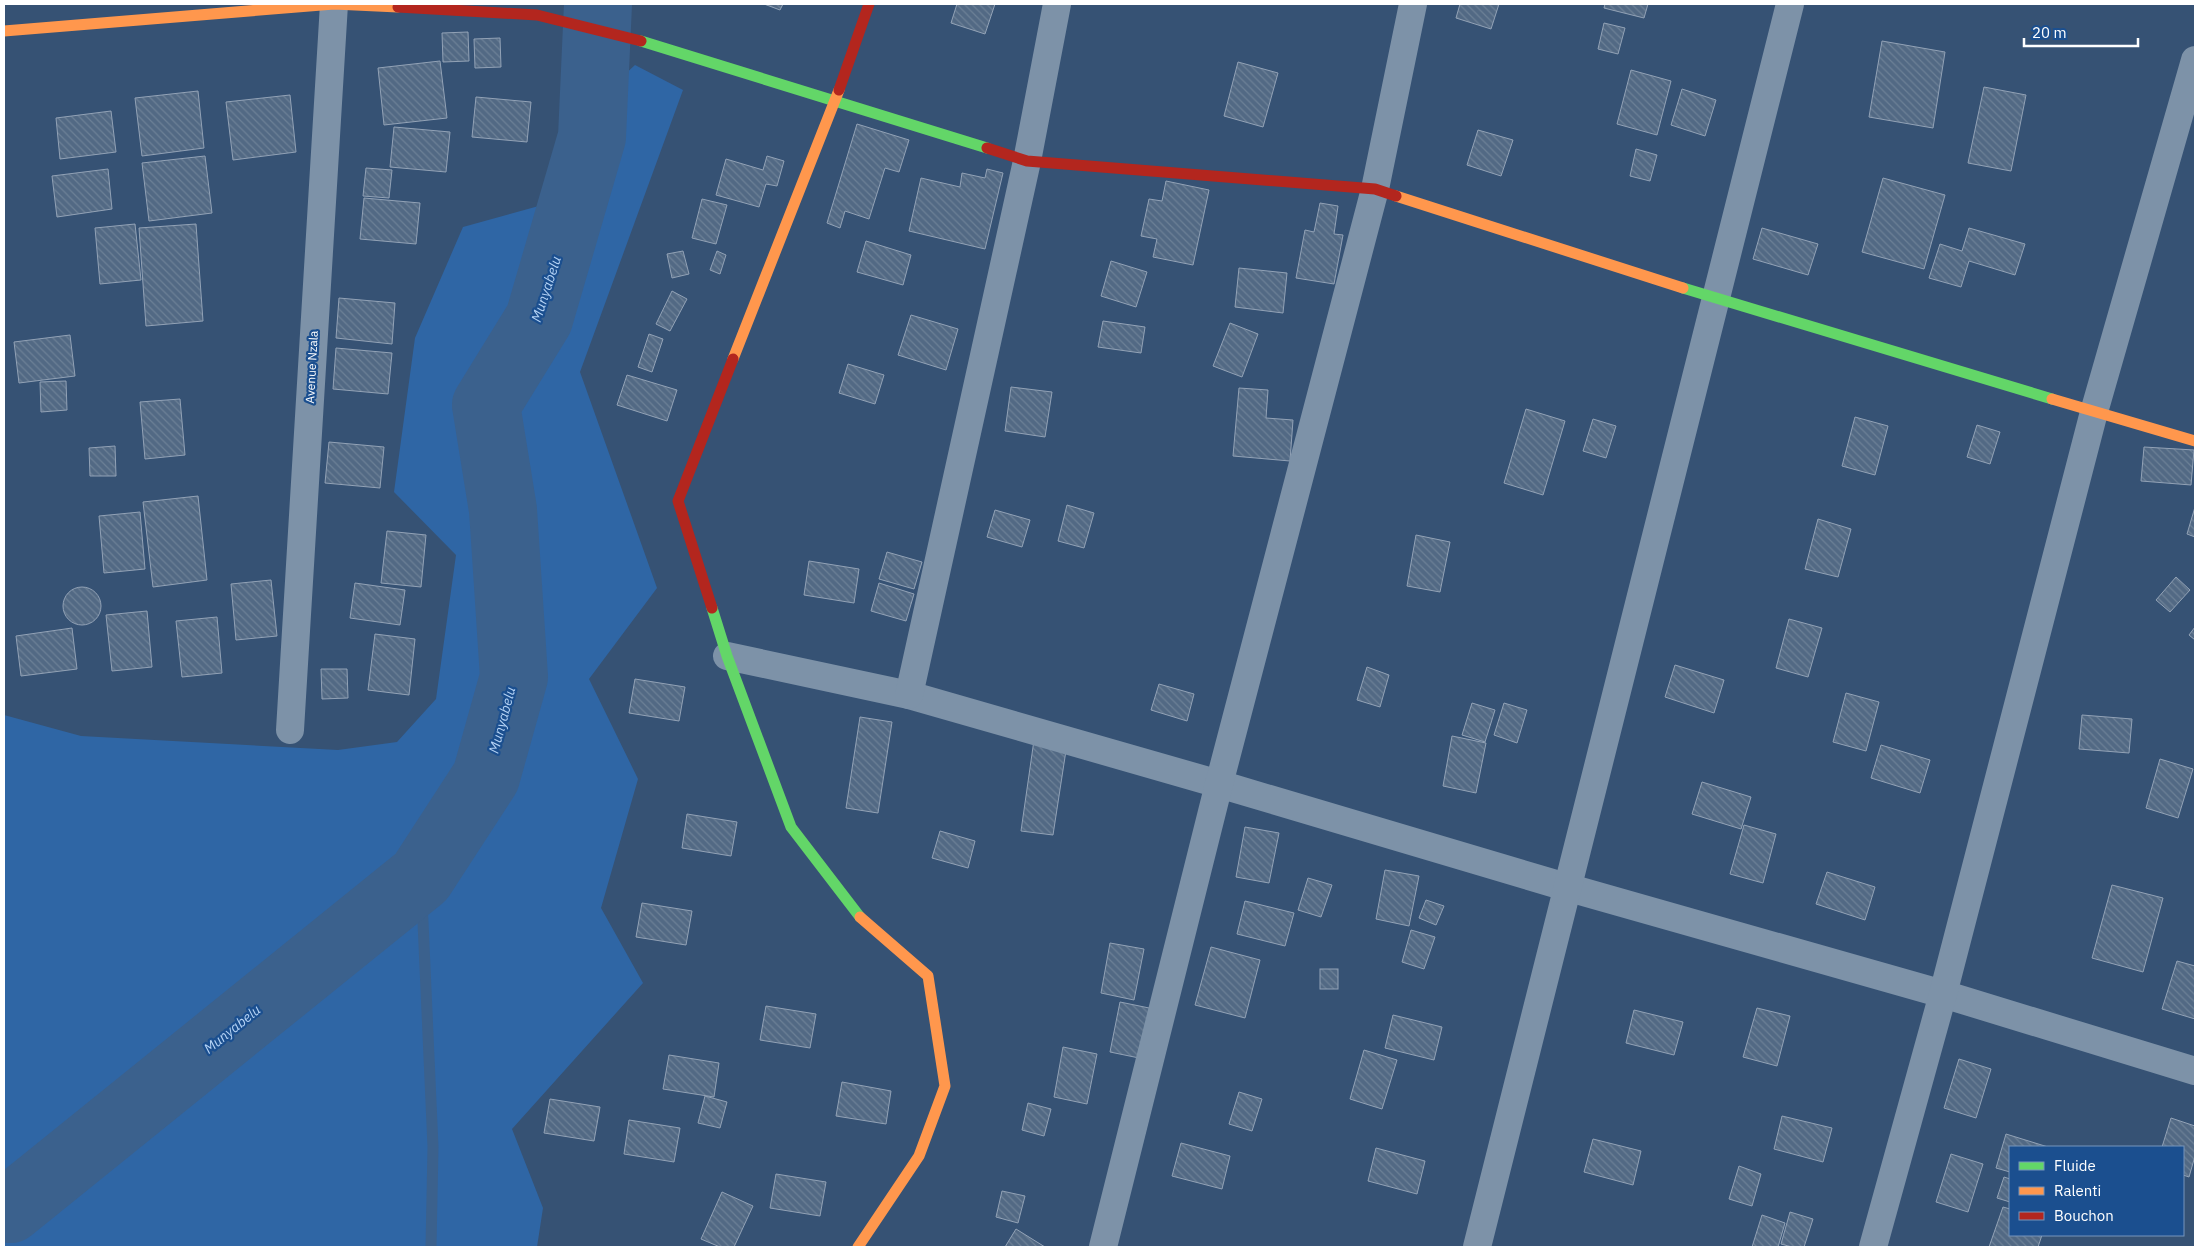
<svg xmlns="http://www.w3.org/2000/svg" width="2199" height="1251" font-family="'IBM Plex Sans',sans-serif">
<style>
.grass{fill:#2f66a5}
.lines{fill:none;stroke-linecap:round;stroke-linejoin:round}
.stream{stroke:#3b618d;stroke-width:11}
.river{stroke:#3b618d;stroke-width:68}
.building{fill:url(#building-back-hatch);stroke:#92a2b6}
.street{stroke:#7d92a8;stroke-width:28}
.fast{stroke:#63d668;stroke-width:11}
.slow{stroke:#ff974d;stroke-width:11}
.jam{stroke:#b3261e;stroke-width:11}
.labels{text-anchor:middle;stroke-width:4.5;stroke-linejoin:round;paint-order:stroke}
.street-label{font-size:12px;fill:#fff;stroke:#1b4f8f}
.water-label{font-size:14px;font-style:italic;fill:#b5d3f5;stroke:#1b4f8f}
</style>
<defs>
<pattern id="building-back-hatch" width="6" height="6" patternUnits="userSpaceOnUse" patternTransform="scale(1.25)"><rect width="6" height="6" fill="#526984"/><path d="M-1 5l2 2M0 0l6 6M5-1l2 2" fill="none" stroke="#6c8096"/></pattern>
</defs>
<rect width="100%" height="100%" fill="#365274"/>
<path class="grass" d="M635 65 683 90 580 372 657 588 589 679 638 779 601 908 643 983 512 1129 543 1208 537 1247H4V715L81 736 338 750 397 742 436 699 456 555 394 492 415 338 463 227 546 204 582 114Z"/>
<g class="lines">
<path class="stream" d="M421 877 433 1147 431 1247"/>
<path class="river" d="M4 1208 10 1209 421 877 486 777 514 677 503 510 486 405 539 319 592 137 598 4"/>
</g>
<g class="building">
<path d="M764 4H783L780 10Z"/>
<path d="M957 4H995L985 34 951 23Z"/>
<path d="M1460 4H1499L1491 29 1456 18Z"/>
<path d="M1605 4H1648L1644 18 1604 8Z"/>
<path d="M1604 23 1625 28 1618 54 1598 49Z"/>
<path d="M468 32 469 61 443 62 442 33Z"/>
<path d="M500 38 501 67 475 68 474 39Z"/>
<path d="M1882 41 1945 52 1933 128 1869 117Z"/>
<path d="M440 61 447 118 384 125 378 68Z"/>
<path d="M1238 62 1278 73 1263 127 1224 116Z"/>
<path d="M1631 70 1671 81 1657 135 1617 124Z"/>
<path d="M1984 87 2026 95 2011 171 1968 163Z"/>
<path d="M1682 89 1716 100 1705 136 1671 125Z"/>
<path d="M198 91 204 148 142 156 135 98Z"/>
<path d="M290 95 296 152 233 160 226 102Z"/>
<path d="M476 97 531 102 527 142 472 137Z"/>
<path d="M111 111 116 152 60 159 56 118Z"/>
<path d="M857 124 909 140 899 172 885 168 869 219 845 211 840 228 827 223Z"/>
<path d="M394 127 450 132 446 172 390 167Z"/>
<path d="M1478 130 1513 140 1501 176 1467 165Z"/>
<path d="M1636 149 1657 155 1650 181 1630 176Z"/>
<path d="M205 156 212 213 149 221 142 163Z"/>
<path d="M767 156 784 161 777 186 766 184 759 207 716 195 726 159 763 170Z"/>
<path d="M366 168 392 170 389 198 363 196Z"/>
<path d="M108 169 112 209 57 217 52 176Z"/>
<path d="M987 169 1003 173 985 249 909 231 921 178 960 187 962 173 985 178Z"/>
<path d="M1883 178 1945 195 1924 269 1862 252Z"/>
<path d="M1166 181 1209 190 1193 265 1153 257 1157 239 1141 236 1149 199 1162 201Z"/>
<path d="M364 198 420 203 416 244 360 239Z"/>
<path d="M702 199 727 205 716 244 692 238Z"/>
<path d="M1320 203 1338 206 1334 234 1343 235 1334 284 1296 278 1305 230 1314 232Z"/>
<path d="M135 224 141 280 100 284 95 228Z"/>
<path d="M196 224 203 321 146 326 139 228Z"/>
<path d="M1762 228 1818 244 1808 275 1753 259Z"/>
<path d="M1969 228 2025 244 2015 275 1969 261 1961 287 1929 278 1940 244 1962 251Z"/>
<path d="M866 241 911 255 903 285 857 272Z"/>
<path d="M683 251 689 274 672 278 667 254Z"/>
<path d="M717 251 726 255 720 274 710 270Z"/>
<path d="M1111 261 1147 272 1136 307 1101 296Z"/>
<path d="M1239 268 1287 273 1283 313 1235 307Z"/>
<path d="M672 291 687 299 670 331 656 324Z"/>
<path d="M339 298 395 303 392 344 336 338Z"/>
<path d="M911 315 958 329 946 370 898 355Z"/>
<path d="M1103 321 1145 327 1141 353 1098 347Z"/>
<path d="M1230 323 1258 334 1242 377 1213 366Z"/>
<path d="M649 334 663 339 652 372 638 367Z"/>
<path d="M70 335 75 376 19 383 14 342Z"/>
<path d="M336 348 392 353 388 394 333 389Z"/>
<path d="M848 364 884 375 875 404 839 393Z"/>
<path d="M627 375 677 390 667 421 617 405Z"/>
<path d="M66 381 67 410 41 412 40 382Z"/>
<path d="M1011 387 1052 392 1045 437 1005 431Z"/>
<path d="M1239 388 1268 390 1266 418 1293 420 1290 461 1233 456Z"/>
<path d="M180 399 185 455 145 459 140 402Z"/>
<path d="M1526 409 1565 421 1543 495 1504 483Z"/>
<path d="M1855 417 1888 426 1875 475 1842 466Z"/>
<path d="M1593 419 1616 426 1606 458 1583 451Z"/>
<path d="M1977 425 2000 432 1990 464 1967 457Z"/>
<path d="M329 442 384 447 380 488 325 483Z"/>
<path d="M115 446 116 476H90L89 448Z"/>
<path d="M2144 447 2194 450 2191 485 2141 481Z"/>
<path d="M198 496 207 580 153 587 143 502Z"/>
<path d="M1067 505 1094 513 1084 548 1058 541Z"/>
<path d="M2195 507V537L2187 534Z"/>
<path d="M995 510 1030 520 1022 547 987 537Z"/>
<path d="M140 512 145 569 104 573 99 516Z"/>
<path d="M1818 519 1851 529 1838 577 1805 569Z"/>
<path d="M387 531 426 535 421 587 381 583Z"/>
<path d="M1416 535 1450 542 1440 592 1407 586Z"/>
<path d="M887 552 922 562 914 589 879 579Z"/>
<path d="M809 561 859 569 854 603 804 595Z"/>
<path d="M2176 577 2190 590 2170 612 2156 600Z"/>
<path d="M271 580 277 636 236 640 231 584Z"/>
<path d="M355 583 405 590 400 625 350 618Z"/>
<path d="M879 583 914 594 906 621 871 611Z"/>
<circle cx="82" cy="606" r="19"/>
<path d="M147 611 152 667 112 671 106 615Z"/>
<path d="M217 617 222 673 182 677 176 621Z"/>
<path d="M1789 619 1822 628 1808 677 1776 668Z"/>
<path d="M2195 627V640L2189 635Z"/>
<path d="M72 628 77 669 21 676 16 636Z"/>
<path d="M375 634 415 639 409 695 368 690Z"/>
<path d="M1675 665 1724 680 1714 713 1665 697Z"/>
<path d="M1367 667 1389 675 1380 707 1357 700Z"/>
<path d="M321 669H347L348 698 322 699Z"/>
<path d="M635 679 685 687 679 721 629 713Z"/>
<path d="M1159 684 1194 694 1187 721 1151 710Z"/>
<path d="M1846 693 1879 702 1866 751 1833 742Z"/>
<path d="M1472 703 1495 710 1485 742 1462 735Z"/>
<path d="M1504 703 1527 710 1517 743 1494 735Z"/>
<path d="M2082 715 2132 719 2129 753 2079 749Z"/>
<path d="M860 717 892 722 878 813 846 808Z"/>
<path d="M1452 736 1486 743 1476 793 1443 786Z"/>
<path d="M1034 740 1067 744 1053 835 1021 831Z"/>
<path d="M1881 745 1930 760 1920 793 1871 778Z"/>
<path d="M2160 759 2193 769 2178 818 2146 808Z"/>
<path d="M1702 782 1751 797 1741 829 1692 814Z"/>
<path d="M687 814 737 822 731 856 682 848Z"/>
<path d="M1744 825 1776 834 1763 883 1730 874Z"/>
<path d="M1245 827 1279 833 1269 883 1236 877Z"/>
<path d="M940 831 975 841 968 868 932 858Z"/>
<path d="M1385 870 1419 876 1409 926 1376 919Z"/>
<path d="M1827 872 1875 887 1865 920 1816 904Z"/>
<path d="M1308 878 1332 885 1321 917 1298 910Z"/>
<path d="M2112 885 2163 898 2143 972 2092 958Z"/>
<path d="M1426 900 1444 906 1436 925 1419 918Z"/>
<path d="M1245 901 1294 913 1285 946 1237 934Z"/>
<path d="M642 903 692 911 686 945 636 937Z"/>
<path d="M1411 930 1435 937 1424 969 1402 962Z"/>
<path d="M1110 943 1144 949 1134 1000 1101 993Z"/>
<path d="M1211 947 1260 960 1245 1018 1195 1005Z"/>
<path d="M2177 961 2195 966V1019L2162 1009Z"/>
<rect x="1320" y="969" width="18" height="20"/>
<path d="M1120 1002 1154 1009 1144 1059 1110 1052Z"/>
<path d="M766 1006 816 1014 810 1048 760 1040Z"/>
<path d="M1757 1008 1790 1016 1777 1066 1743 1057Z"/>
<path d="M1634 1010 1683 1022 1674 1055 1626 1043Z"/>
<path d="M1393 1015 1442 1027 1434 1060 1385 1048Z"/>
<path d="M1063 1047 1097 1054 1087 1104 1054 1097Z"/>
<path d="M1364 1050 1397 1060 1382 1109 1350 1099Z"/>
<path d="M669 1055 719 1063 714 1097 663 1089Z"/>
<path d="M1959 1059 1991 1069 1976 1118 1944 1108Z"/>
<path d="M842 1082 891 1091 886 1124 836 1116Z"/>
<path d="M1239 1092 1262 1099 1252 1131 1229 1124Z"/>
<path d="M705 1096 727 1102 720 1128 698 1123Z"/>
<path d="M550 1099 600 1107 594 1141 544 1133Z"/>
<path d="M1028 1103 1051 1109 1044 1136 1022 1130Z"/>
<path d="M1782 1116 1832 1128 1823 1162 1774 1149Z"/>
<path d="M2171 1118 2195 1126V1156L2189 1177 2183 1175V1147H2162Z"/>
<path d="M629 1120 680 1128 674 1162 624 1154Z"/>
<path d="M2006 1134 2048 1147H2010V1172L1996 1168Z"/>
<path d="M1593 1139 1641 1151 1633 1185 1584 1172Z"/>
<path d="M1181 1143 1230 1156 1222 1189 1172 1176Z"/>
<path d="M1376 1148 1425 1161 1417 1194 1368 1181Z"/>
<path d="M1951 1154 1983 1164 1968 1212 1936 1202Z"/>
<path d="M1739 1166 1761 1174 1752 1206 1729 1199Z"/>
<path d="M776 1174 826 1182 820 1216 770 1208Z"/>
<path d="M2004 1177 2010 1179V1202L1997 1198Z"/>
<path d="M1002 1191 1025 1196 1018 1223 996 1217Z"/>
<path d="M722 1192 753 1206 734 1247H720L701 1239Z"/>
<path d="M2003 1207 2010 1209V1235H2042L2038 1247H1989Z"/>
<path d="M1790 1212 1813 1219 1804 1247H1792L1781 1244Z"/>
<path d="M1762 1215 1785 1223 1778 1247H1752Z"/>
<path d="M1016 1229 1045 1247H1005Z"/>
</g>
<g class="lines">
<g class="street">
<path d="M727 656 909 695 1219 784 1566 887 1943 994 2195 1071"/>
<path d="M909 695 1027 161 1057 4"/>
<path d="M290 730 334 4"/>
<path d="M1103 1247 1219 784 1375 189 1413 4"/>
<path d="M1477 1247 1790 4"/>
<path d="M1873 1247 1943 994 2094 412 2195 60"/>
</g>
<g class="fast">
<path d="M641 41 987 148"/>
<path d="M1683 288 2052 399"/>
<path d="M712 608 727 656 791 827 860 917"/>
</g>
<g class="slow">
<path d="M4 31 334 4 398 7"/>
<path d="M1396 196 1683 288"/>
<path d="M733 359 839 90"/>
<path d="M2052 399 2195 441"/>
<path d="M858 1247 919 1156 945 1086 928 976 860 917"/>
</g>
<g class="jam">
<path d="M398 7 537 15 641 41"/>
<path d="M839 90 869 4"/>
<path d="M987 148 1027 161 1375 189 1396 196"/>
<path d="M712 608 678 501 733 359"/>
</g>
</g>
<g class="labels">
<g class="street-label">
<text transform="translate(312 367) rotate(-87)" y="4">Avenue Nzala</text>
</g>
<g class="water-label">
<text transform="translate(546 289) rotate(-72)" y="5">Munyabelu</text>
<text transform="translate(502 720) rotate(-75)" y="5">Munyabelu</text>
<text transform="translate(232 1029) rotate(-39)" y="5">Munyabelu</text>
</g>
</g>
<rect width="2199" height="1251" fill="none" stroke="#ffffff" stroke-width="10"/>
<rect x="2009" y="1146" width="175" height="90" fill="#1b4f8f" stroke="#7695bc"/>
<rect x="2019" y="1162" width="25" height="8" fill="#63d668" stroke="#7695bc"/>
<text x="2054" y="1171" font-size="15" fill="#ffffff">Fluide</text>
<rect x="2019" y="1187" width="25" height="8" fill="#ff974d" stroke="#7695bc"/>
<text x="2054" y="1196" font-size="15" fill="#ffffff">Ralenti</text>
<rect x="2019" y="1212" width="25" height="8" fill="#b3261e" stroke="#7695bc"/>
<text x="2054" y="1221" font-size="15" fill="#ffffff">Bouchon</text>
<path d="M2024 38v8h114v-8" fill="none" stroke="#ffffff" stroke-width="2.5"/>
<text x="2032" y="38" font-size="15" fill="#ffffff" stroke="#1b4f8f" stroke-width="4" paint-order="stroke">20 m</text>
</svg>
